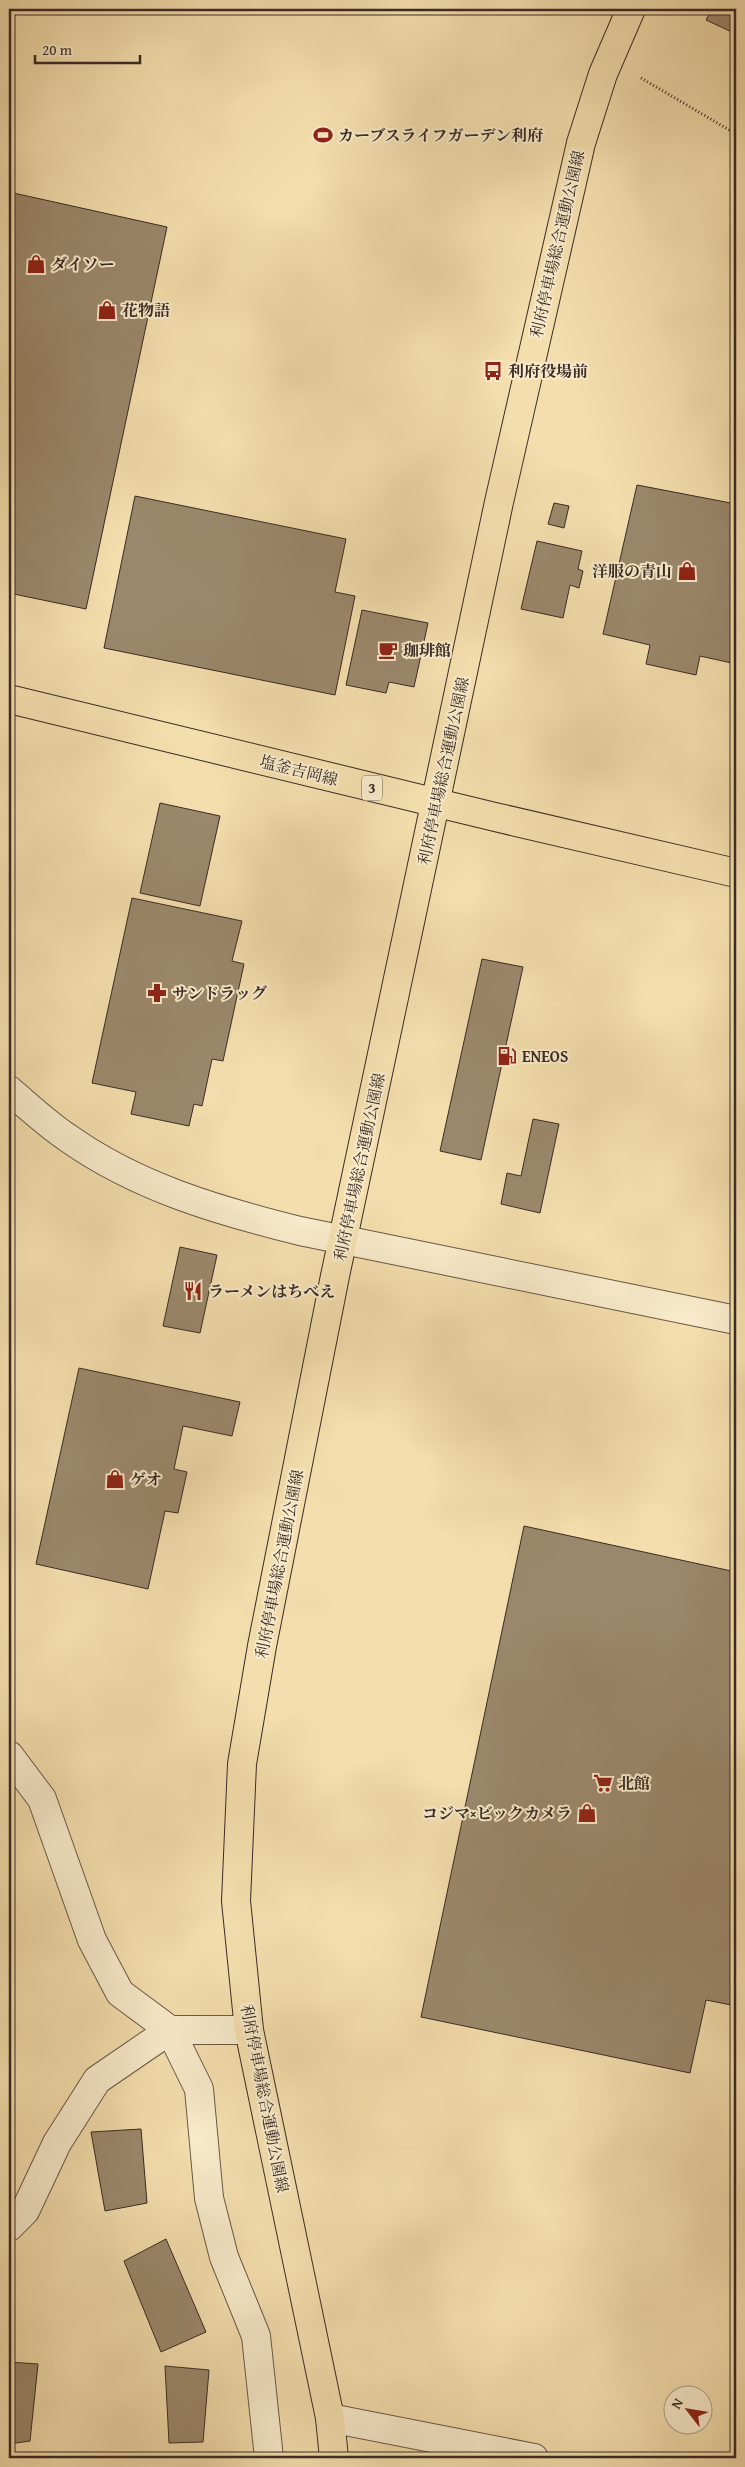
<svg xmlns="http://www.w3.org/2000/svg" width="745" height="2467" font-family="'Gentium Book Plus','Noto Serif JP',serif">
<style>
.building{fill:#9b886c;stroke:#3a2b25}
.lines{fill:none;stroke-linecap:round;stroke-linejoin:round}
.minor-casing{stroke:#685847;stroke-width:30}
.major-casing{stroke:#3a2b25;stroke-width:30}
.path{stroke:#3a2b25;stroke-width:3;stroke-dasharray:1 2.5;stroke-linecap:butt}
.minor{stroke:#f8eaca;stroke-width:28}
.major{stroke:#f4dead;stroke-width:28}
.labels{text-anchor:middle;stroke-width:4;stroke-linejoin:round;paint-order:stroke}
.shield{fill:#f8eaca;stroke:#736456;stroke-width:1}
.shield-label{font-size:15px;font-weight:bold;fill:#3a2b25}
.poi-label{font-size:16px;font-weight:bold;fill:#3a2b25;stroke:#f8eaca;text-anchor:start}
.street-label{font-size:16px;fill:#3a2b25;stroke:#f8eaca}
</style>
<rect width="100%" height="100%" fill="#f4dead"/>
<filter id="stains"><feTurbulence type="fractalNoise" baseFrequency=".004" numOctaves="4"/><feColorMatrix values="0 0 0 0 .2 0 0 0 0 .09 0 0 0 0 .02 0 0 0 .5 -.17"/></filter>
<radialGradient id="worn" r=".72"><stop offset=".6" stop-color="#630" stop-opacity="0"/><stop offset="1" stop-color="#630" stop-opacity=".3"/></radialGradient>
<g class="building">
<path d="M712 9H736V34L706 20Z"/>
<path d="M9 192 167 227 86 609 9 593Z"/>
<path d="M637 485 736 504V664L700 656 696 675 646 664 650 645 603 634Z"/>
<path d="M135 496 346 539 335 592 355 596 335 695 104 648Z"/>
<path d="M554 503 569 506 564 528 548 524Z"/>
<path d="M537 541 582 551 578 569 583 571 579 588 570 585 563 618 521 609Z"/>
<path d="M362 610 428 623 414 687 389 682 386 693 346 685Z"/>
<path d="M9 794 13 795 9 818Z"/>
<path d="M160 803 220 816 200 906 140 893Z"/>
<path d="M132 898 242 921 232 961 244 964 223 1061 212 1059 202 1106 194 1104 189 1126 131 1114 136 1092 92 1083Z"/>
<path d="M482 959 523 967 481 1160 440 1151Z"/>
<path d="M533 1119 559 1124 540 1213 501 1204 507 1173 521 1176Z"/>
<path d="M180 1247 217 1255 200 1333 163 1326Z"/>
<path d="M79 1368 240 1402 232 1436 183 1426 174 1469 187 1472 178 1513 165 1511 148 1589 36 1564Z"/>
<path d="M524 1526 736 1572V2006L706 2000 690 2073 421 2017Z"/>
<path d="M141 2129 147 2203 105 2211 91 2132Z"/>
<path d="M166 2239 206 2332 161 2352 124 2261Z"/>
<path d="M9 2362 38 2364 30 2441 9 2444Z"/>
<path d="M165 2366 209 2370 203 2442 169 2443Z"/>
</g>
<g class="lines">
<g class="minor-casing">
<g id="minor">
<path d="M9 1090C28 1106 47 1124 68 1138 137 1187 219 1211 300 1231L736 1320"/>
<path d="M9 1755 42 1799 92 1940 120 1993 170 2030 199 2089 209 2198 224 2257 256 2336 269 2458"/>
<path d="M9 2227 25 2211 57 2143 97 2080 170 2030H249"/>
<path d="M330 2418 534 2458"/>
</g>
</g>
<g class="major-casing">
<g id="major">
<path d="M9 699 495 817 736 873"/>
<path d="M334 2458 330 2418 249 2030 236 1901 242 1764 262 1646 335 1276 499 502 581 143 603 74 631 9"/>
</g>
</g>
<path class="path" d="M641 78 736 134"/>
<use href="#minor" class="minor"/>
<use href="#major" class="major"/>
</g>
<defs>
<g id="stadium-bare" transform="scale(1.5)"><path d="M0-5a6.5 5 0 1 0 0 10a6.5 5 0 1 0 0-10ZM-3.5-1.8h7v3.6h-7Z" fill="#8f2418" stroke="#f8eaca" stroke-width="2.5" paint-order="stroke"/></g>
<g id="shop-bare" transform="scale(1.5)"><path d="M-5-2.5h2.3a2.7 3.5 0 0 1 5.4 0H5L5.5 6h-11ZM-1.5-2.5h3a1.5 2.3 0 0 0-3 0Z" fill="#8f2418" stroke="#f8eaca" stroke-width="2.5" paint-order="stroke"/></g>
<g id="bus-bare" transform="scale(1.5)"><path d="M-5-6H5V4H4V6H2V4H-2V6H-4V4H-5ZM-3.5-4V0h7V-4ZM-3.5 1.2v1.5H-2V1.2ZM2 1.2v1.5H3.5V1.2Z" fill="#8f2418" stroke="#f8eaca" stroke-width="2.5" paint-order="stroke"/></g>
<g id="cafe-bare" transform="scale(1.5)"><path d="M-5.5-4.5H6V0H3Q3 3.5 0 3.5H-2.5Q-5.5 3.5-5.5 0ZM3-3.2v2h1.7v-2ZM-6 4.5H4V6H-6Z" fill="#8f2418" stroke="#f8eaca" stroke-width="2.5" paint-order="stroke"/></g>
<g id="pharmacy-bare" transform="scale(1.5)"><path d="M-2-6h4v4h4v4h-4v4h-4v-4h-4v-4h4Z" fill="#8f2418" stroke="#f8eaca" stroke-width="2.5" paint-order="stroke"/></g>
<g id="fuel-bare" transform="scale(1.5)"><path d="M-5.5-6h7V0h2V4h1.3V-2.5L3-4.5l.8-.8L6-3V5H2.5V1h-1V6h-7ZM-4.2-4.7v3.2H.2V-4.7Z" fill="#8f2418" stroke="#f8eaca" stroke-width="2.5" paint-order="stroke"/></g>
<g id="restaurant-bare" transform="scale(1.5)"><path d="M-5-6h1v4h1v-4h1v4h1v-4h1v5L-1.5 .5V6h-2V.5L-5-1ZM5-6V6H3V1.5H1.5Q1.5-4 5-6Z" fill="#8f2418" stroke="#f8eaca" stroke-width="2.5" paint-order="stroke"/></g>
<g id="supermarket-bare" transform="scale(1.5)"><path d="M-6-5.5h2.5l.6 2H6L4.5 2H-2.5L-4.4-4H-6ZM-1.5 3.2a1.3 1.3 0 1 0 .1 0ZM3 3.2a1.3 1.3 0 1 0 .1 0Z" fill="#8f2418" stroke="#f8eaca" stroke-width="2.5" paint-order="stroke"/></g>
</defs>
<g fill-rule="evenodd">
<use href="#stadium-bare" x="323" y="135"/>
<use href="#shop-bare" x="36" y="264"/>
<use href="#shop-bare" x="107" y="310"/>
<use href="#bus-bare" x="493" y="371"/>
<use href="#shop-bare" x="687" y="571"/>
<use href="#cafe-bare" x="388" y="650"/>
<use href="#pharmacy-bare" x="157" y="993"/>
<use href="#fuel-bare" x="507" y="1056"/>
<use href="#restaurant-bare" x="193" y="1291"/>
<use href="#shop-bare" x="115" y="1479"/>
<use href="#supermarket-bare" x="603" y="1783"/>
<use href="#shop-bare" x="587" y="1813"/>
</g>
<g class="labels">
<rect class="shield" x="362" y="775.5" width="20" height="25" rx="4"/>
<g class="shield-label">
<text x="372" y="793">3</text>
</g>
<g class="poi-label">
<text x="338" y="141">カーブスライフガーデン利府</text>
<text x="51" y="270">ダイソー</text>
<text x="122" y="316">花物語</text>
<text x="508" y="377">利府役場前</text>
<text x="672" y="577" text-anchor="end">洋服の青山</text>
<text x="403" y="656">珈琲館</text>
<text x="172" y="999">サンドラッグ</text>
<text x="522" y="1062">ENEOS</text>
<text x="208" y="1297">ラーメンはちべえ</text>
<text x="130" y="1485">ゲオ</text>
<text x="618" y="1789">北館</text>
<text x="572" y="1819" text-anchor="end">コジマ×ビックカメラ</text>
</g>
<g class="street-label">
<text transform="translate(557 244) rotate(-77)" y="6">利府停車場総合運動公園線</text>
<text transform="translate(299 770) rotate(14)" y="6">塩釜吉岡線</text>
<text transform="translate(443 771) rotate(-78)" y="6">利府停車場総合運動公園線</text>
<text transform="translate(359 1167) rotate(-78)" y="6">利府停車場総合運動公園線</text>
<text transform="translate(279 1564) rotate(-79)" y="6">利府停車場総合運動公園線</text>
<text transform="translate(265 2098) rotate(79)" y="6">利府停車場総合運動公園線</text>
</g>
</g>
<rect width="745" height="2467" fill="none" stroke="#f4dead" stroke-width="30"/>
<rect x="10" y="10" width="725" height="2447" fill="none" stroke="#3a2b25" stroke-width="2.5"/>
<rect x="15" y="15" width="715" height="2437" fill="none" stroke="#3a2b25"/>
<g transform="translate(688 2410) rotate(301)"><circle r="24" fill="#f8eaca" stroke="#ac9e88"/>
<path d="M0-4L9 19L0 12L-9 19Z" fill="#8f2418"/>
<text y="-8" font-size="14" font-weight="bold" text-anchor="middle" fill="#3a2b25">N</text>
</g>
<path d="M35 55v8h105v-8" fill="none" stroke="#3a2b25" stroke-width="2.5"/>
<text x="42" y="55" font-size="15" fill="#3a2b25" stroke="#f8eaca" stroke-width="4" paint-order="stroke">20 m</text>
<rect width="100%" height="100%" filter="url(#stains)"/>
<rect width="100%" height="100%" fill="url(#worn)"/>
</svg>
